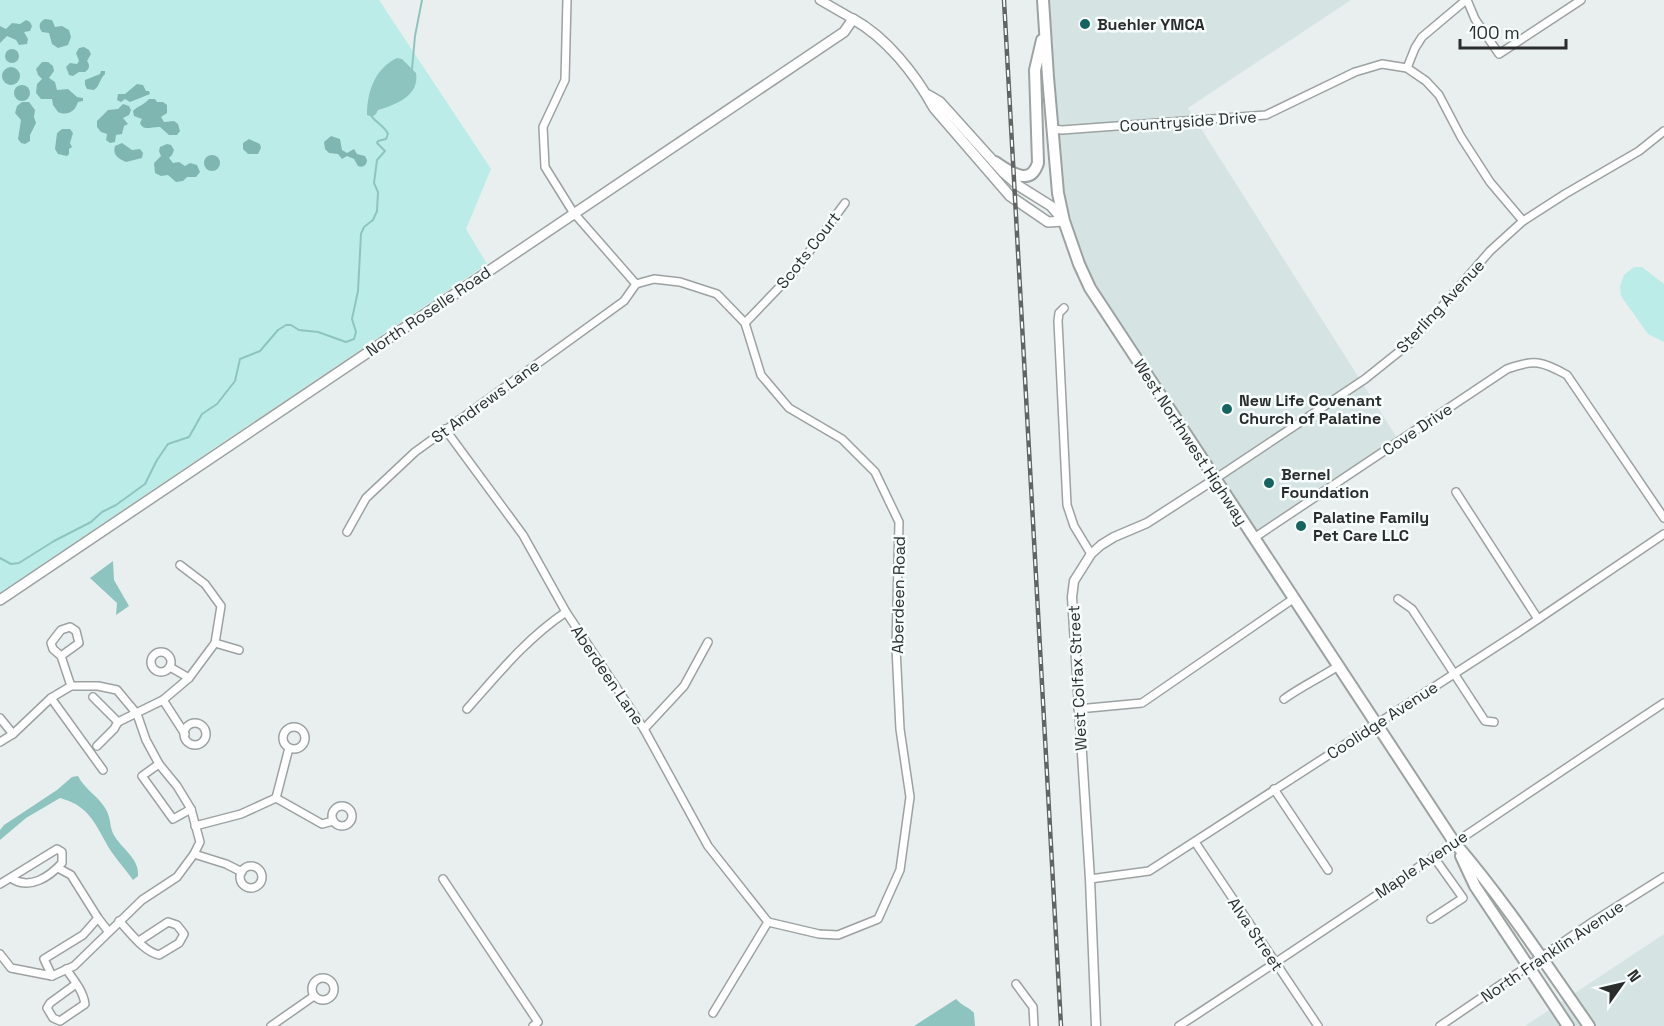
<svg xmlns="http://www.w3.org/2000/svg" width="1664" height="1026" font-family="'Space Grotesk',sans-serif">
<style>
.built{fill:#d5e4e2}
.green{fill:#bcece8}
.forest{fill:#80b6b2}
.water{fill:#8ec4c0}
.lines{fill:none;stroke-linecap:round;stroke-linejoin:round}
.stream{stroke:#8ec4c0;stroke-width:2}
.minor-casing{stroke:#9ca2a1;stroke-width:10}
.tertiary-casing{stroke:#9ca2a1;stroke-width:11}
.secondary-casing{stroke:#9ca2a1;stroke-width:12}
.primary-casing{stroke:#9ca2a1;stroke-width:14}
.minor{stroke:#fff;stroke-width:7}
.tertiary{stroke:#fff;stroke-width:8}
.secondary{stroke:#fff;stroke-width:9}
.primary{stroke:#fff;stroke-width:10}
.rail-casing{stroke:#606463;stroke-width:4.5}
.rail{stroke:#f6fdfc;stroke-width:2;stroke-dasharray:7;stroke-linecap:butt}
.poi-dot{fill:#156460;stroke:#f6fdfc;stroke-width:2}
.labels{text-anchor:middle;stroke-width:5;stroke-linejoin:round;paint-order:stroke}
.poi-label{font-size:16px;font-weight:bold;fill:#2a2d2c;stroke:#f6fdfc;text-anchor:start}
.street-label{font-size:16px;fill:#2a2d2c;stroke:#f6fdfc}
</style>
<rect width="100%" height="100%" fill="#e9efef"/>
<g class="built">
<path d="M1043 0H1351L1188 108 1399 441 1254 538 1109 318 1064 221Z"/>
<path d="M1664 934V1026H1525Z"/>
</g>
<g class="green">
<path d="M0 0H379L491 169 466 229 487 264 0 593Z"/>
<path d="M1634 267H1642L1664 284V342L1648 334 1621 296 1620 286 1624 275Z"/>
</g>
<g class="forest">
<path d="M45 19 52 20 55 27 62 26 69 30 71 37 68 45 58 48 52 44 49 33 42 32C38 27 39 22 45 19Z"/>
<path d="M26 20 30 22 32 26 30 31 24 32 28 39 27 44 19 45 16 40 7 36 0 43V26L6 29 12 23 20 24Z"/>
<path d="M84 47 89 50 91 54 87 61C90 65 90 69 85 72H79L73 76 69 75 66 67 70 63 77 64 79 61 76 53 79 48Z"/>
<circle cx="12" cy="56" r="7"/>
<path d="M42 62H48L53 66 54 71 49 78 55 82 57 90 68 89 77 97 83 98V101L78 102C75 112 67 116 58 112L53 105 52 99H41L36 93 37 84 42 79 38 75 36 69Z"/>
<circle cx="11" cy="76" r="9"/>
<path d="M101 71H105V74C100 78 100 86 94 90L87 89 85 85V80L100 74Z"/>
<path d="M137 84 143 85 146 91H149L150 94 130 102 125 99 121 102 117 100 118 94H125Z"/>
<circle cx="22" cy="93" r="8"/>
<path d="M149 99H155L157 102H163L167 105V113L161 117 164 122 174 121 178 124 180 131 177 135H169L160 127C153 126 143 132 140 123L142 119 134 116 133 111C136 107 144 105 149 99Z"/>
<path d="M22 102H29L35 110 34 117 36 123 30 135V141L25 144 21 143 18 139 21 120 15 113 17 106Z"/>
<path d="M123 104 129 106 131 110 129 115 123 118 128 124 124 126 122 134 116 135 115 142 110 143 106 140 107 134 101 132 97 127V121L108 110 118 109Z"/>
<path d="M62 129H70L73 133 70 143 72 147 69 149V154L67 156 58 154 55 149 57 133Z"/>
<path d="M331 136 340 139 342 150 347 153 354 149 357 154 365 156 367 160C367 165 363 168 358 166L354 159 347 156 342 159 338 154 329 153 325 149 324 142Z"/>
<path d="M249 139 260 144 261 148 258 154H248L243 149V143Z"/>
<path d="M122 143 132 150 140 149 143 153 142 158 126 162C119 159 112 155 115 146Z"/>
<path d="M167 144 171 145 174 150 172 155 169 158 173 163 179 162 185 166 190 163 197 165 200 172 196 177H187L183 181 176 182 168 175 161 176 155 173 154 163 161 156 159 151 160 147Z"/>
<circle cx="212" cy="163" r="8"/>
</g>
<g class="water">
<path d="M397 58 402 59 416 73C420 96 395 105 378 110L376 114 372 117 367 115C367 92 375 68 397 58Z"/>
<path d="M113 561 114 580 129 606 116 615 117 603 90 578Z"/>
<path d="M78 776C84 788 95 794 103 805 111 816 109 821 112 831 118 847 140 857 138 876L133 880C124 867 112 855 105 841 93 819 86 805 60 798L26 818 0 840V830L4 825 57 790 72 777Z"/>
<path d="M956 999C962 1006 969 1007 974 1013L975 1026H914Z"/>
</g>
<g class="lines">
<g class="stream">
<path d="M412 69 415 36 422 0"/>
<path d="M0 558 11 564 19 563 54 541 91 522 102 512 116 505 145 484 157 460 168 444 189 437 202 414 217 404 235 381 240 359 260 351 278 330 286 325H291L299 330 318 332 346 342 354 339 356 332 352 319 358 291 361 234 364 227 373 220 377 211 378 192 374 183 377 160 385 151 377 143 378 141 386 139 388 134C385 127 377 123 372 117"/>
</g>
<g class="minor-casing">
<g id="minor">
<path d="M567 0 565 80 543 127 545 167 573 212 636 284 654 279 680 282 717 294 745 323 761 375 789 408 842 439 875 472 899 522 896 648 900 729 910 797 900 870 878 919 838 935 819 934 768 922"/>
<path d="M1467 0 1475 19 1499 54 1581 0"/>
<path d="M1407 68 1415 48 1422 37 1466 0"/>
<path d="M1053 129 1062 130 1266 115 1355 72 1382 64 1407 68 1426 81 1439 95 1461 137 1490 182 1523 221"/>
<path d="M1064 308 1059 313 1058 321 1067 505 1074 526 1091 554"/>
<path d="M745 323 795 271 845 203"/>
<path d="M445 429 523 535 566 612 644 729 708 846 768 922"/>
<path d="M1215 479 1365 379 1410 343 1490 251 1523 221 1565 194 1639 151 1664 131"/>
<path d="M1456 492 1538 619"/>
<path d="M347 532 366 498 415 452 624 301 636 284"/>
<path d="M1254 538 1507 369C1534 359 1542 361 1567 375L1664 518"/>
<path d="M1398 599 1412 609 1485 721 1494 722"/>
<path d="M215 643 239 650"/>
<circle cx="161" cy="662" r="10"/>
<path d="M61 656 79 643 76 631 70 627 61 630 51 643 53 649 61 656 71 686"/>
<path d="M170 667 189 678"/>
<path d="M93 697 118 722 163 700 189 678 215 643 221 606 205 584 180 565"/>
<path d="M51 698 103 770"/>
<path d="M1284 699C1302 686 1320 678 1338 666"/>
<path d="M163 700 185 734"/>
<path d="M467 709C498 674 527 638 566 612"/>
<path d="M1078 709 1142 703 1293 599"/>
<path d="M0 718 13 734"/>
<circle cx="195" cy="734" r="11"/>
<circle cx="294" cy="738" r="11"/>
<path d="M644 729 684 686 708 642"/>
<path d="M0 742 13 734 51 698 71 686H98L117 690 137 714 146 740 159 764 177 786 191 809 200 842 194 854 177 877 142 900 74 966 52 976 11 968 0 954"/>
<path d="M97 746 114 729 118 722"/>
<path d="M159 764 142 776 173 819 191 809"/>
<path d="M1274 789 1328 870"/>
<path d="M276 798 322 824 333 821"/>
<path d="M276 798 289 748"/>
<circle cx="342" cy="816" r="10"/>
<path d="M195 826 241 814 276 798"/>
<path d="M1195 842 1318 1026"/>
<path d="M194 854 226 864 242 872"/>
<circle cx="251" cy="877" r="11"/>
<path d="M58 868 71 875 98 918"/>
<path d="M443 879 538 1022 533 1026"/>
<path d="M1090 879 1149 871 1519 632 1664 534"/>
<path d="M0 884 57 849 62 852V863C50 876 30 891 11 878"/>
<path d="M1431 919 1463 898 1433 856"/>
<path d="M119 921C131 933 143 951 159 955L179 943 184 934 177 925 168 922 139 941"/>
<path d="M66 969C74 980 83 991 85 1004L60 1021 53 1018 47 1008 50 1003 76 984"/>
<path d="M52 976 44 959 83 935 98 918 108 931"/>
<circle cx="323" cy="989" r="11"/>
<path d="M1016 984 1033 1007 1034 1026"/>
<path d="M713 1013 768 922"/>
<path d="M271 1026 314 996"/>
<path d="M1179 1026C1342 920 1502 810 1664 703"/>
<path d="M1440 1026 1594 921 1664 877"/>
</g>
</g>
<g class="tertiary-casing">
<g id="tertiary">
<path d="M820 0 853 19"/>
<path d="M1096 1026 1090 879 1072 597 1074 581 1091 554 1101 545 1114 537 1147 523 1215 479"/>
</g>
</g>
<g class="secondary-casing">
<g id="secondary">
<path d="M928 95 940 102 1003 172 1019 186 1051 206 1064 221"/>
<path d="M0 600 844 32 853 19C887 38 915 74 934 108L1010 196 1048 222 1064 221"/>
</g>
</g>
<g class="primary-casing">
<g id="primary">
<path d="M1043 0 1048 77 1058 193 1064 221 1079 264 1090 288 1454 842C1504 900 1545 963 1589 1026"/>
<path d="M995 162C1009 171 1030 188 1038 163L1035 70 1042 40"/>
<path d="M1461 856 1475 886 1568 1026"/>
</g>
</g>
<use href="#minor" class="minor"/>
<use href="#tertiary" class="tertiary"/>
<use href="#secondary" class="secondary"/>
<use href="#primary" class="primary"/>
<g class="rail-casing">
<path id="rail" d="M1004 0 1061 1026"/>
</g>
<use href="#rail" class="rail"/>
</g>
<g class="poi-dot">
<circle cx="1085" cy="24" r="6"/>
<circle cx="1227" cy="409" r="6"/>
<circle cx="1269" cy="483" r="6"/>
<circle cx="1301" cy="526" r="6"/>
</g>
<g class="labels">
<g class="poi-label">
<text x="1097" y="30">Buehler YMCA</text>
<text x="1239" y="406">New Life Covenant<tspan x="1239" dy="18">Church of Palatine</tspan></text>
<text x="1281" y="480">Bernel<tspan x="1281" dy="18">Foundation</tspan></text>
<text x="1313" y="523">Palatine Family<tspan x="1313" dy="18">Pet Care LLC</tspan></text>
</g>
<g class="street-label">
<text transform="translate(1188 121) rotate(-4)" y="6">Countryside Drive</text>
<text transform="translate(808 250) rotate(-52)" y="6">Scots Court</text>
<text transform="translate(1440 306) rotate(-47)" y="6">Sterling Avenue</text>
<text transform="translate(428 311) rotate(-34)" y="6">North Roselle Road</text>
<text transform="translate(485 401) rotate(-36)" y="6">St Andrews Lane</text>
<text transform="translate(1417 429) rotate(-34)" y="6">Cove Drive</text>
<text transform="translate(1191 442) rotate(57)" y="6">West Northwest Highway</text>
<text transform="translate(898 595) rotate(-89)" y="6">Aberdeen Road</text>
<text transform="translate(608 675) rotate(56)" y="6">Aberdeen Lane</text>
<text transform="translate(1077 678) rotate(-93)" y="6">West Colfax Street</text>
<text transform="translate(1382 720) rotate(-33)" y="6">Coolidge Avenue</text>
<text transform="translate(1421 864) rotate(-34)" y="6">Maple Avenue</text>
<text transform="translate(1256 934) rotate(56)" y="6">Alva Street</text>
<text transform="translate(1552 951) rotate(-34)" y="6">North Franklin Avenue</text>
</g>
</g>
<g transform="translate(1622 984) rotate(56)" stroke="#f6fdfc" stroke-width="4.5" paint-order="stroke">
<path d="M0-4.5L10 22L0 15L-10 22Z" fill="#2a2d2c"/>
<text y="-9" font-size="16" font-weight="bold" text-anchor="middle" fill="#2a2d2c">N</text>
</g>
<path d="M1460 39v9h106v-9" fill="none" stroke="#2a2d2c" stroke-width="3"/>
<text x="1469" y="39" font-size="18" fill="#2a2d2c" stroke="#f6fdfc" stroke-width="4.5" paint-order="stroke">100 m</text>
</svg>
